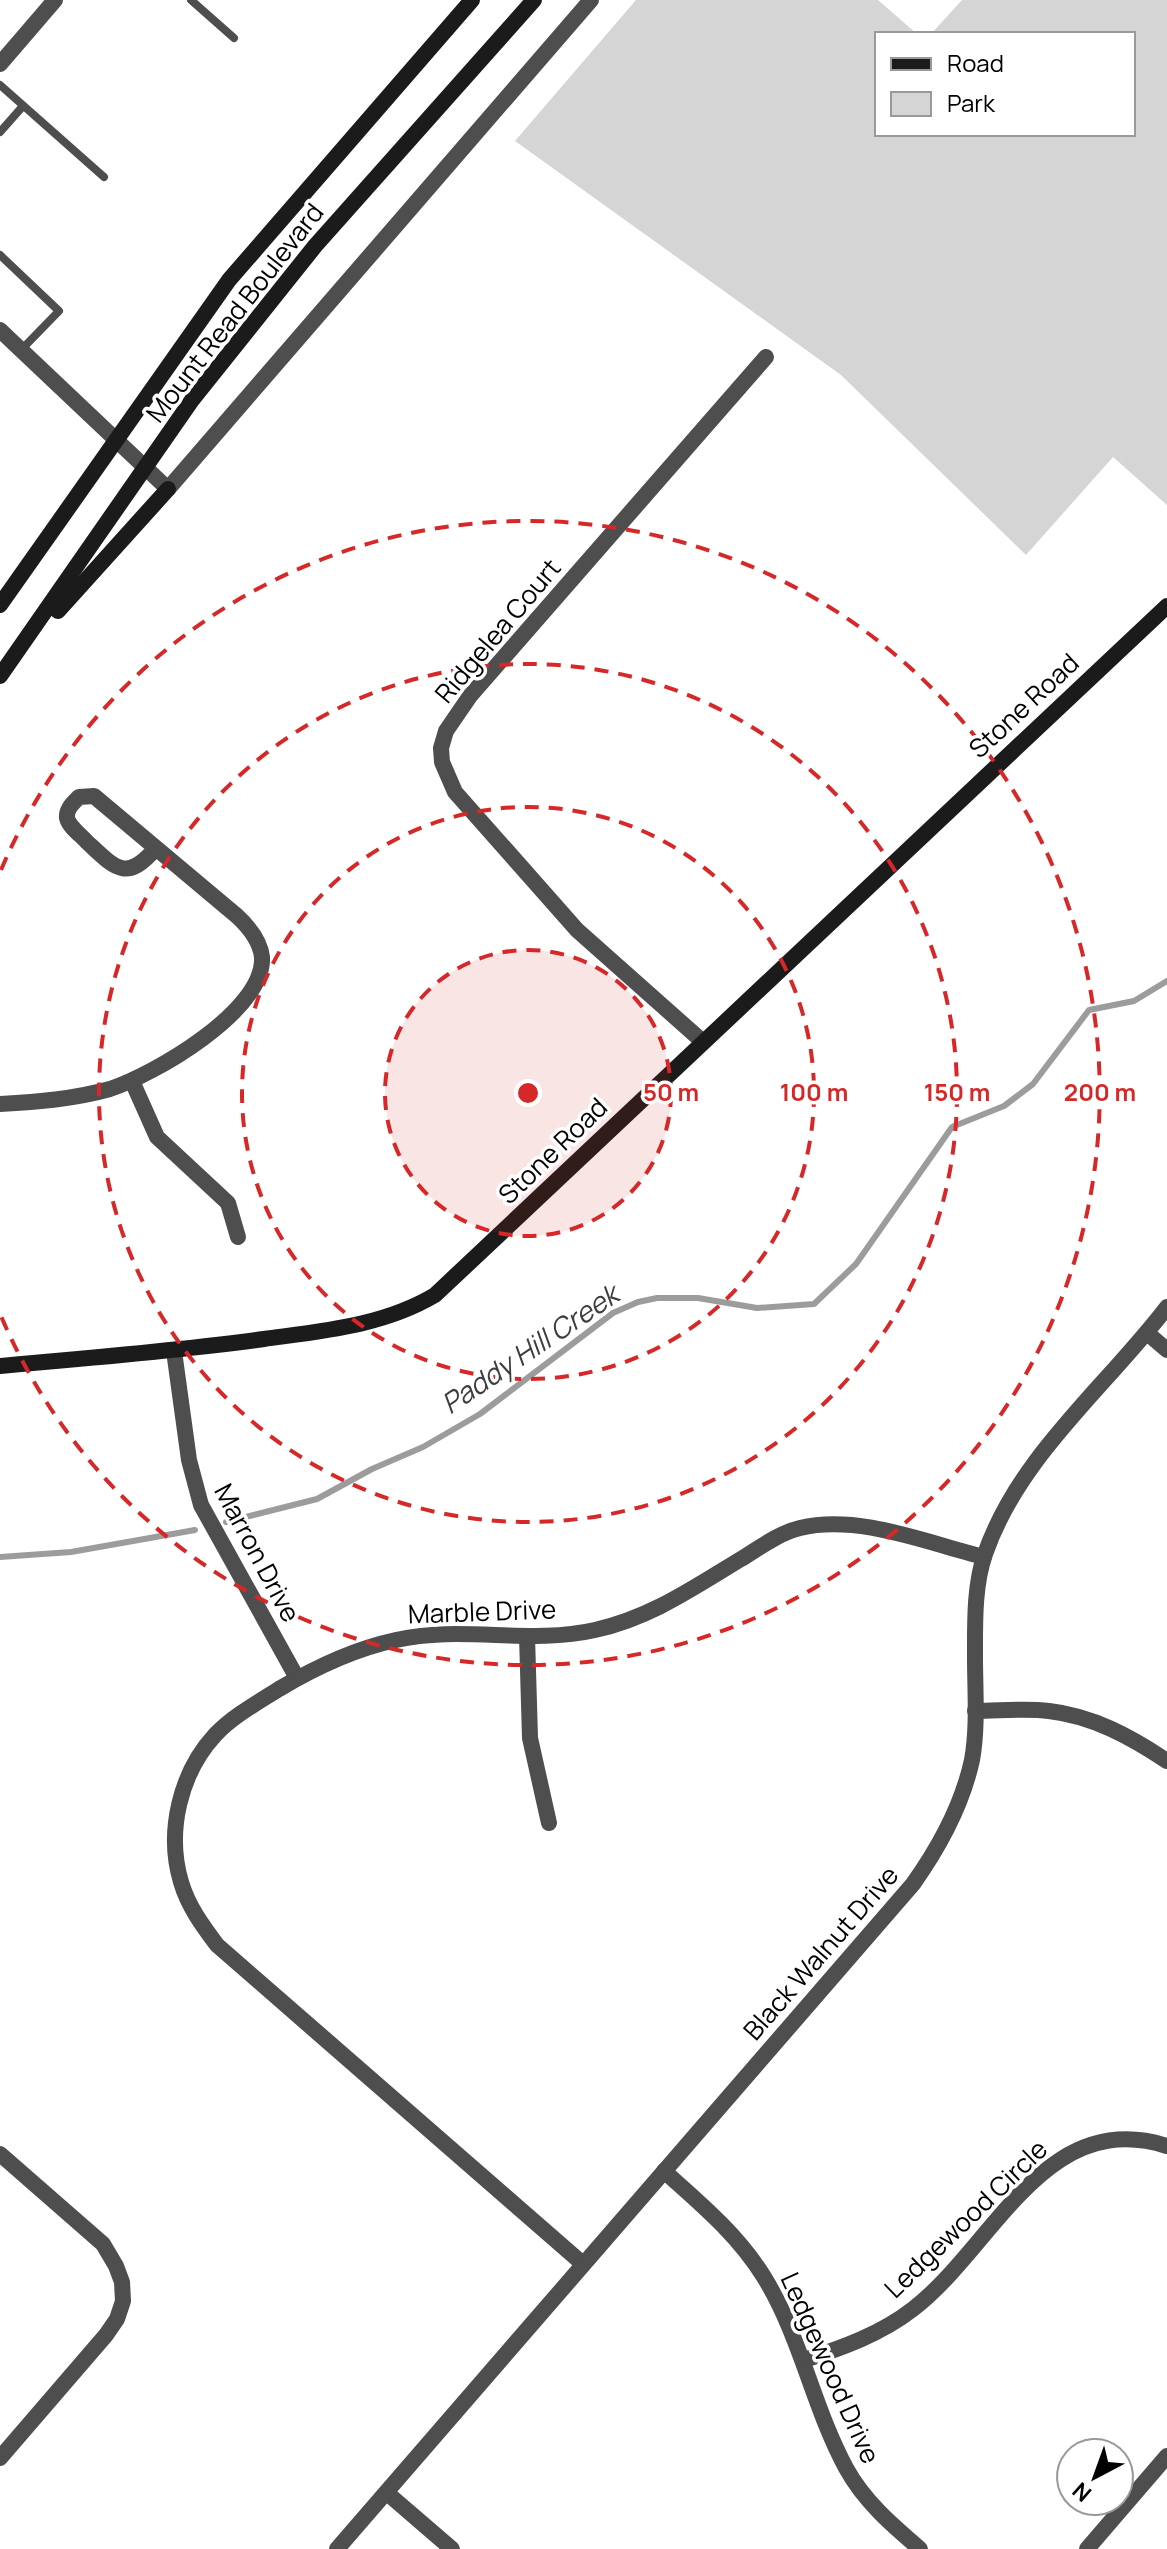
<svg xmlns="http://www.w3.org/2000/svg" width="1167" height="2549" font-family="Manrope,sans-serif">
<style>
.green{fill:#d5d5d5}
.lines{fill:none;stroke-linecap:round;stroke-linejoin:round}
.stream{stroke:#9c9c9c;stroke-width:6}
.lane{stroke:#4e4e4e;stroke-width:8}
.street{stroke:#4e4e4e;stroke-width:16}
.secondary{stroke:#1b1b1b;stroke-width:16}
.ring{fill:none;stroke:#d62828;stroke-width:4;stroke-dasharray:14 10}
.labels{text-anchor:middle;stroke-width:7;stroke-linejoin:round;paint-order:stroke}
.street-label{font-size:26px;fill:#000;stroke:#fff}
.water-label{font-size:28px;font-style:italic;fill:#3d3d3d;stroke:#fff}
.centre{fill:#d62828;stroke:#fff;stroke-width:4}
.ring-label{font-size:24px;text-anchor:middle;font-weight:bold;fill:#d62828;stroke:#fff;stroke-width:7;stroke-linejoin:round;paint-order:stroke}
</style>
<rect width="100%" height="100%" fill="#fff"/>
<path class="green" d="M636 0H878L917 34H877V134H1133V34H931L962 0H1167V505L1113 457 1026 555 841 375 515 141Z"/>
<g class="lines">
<g class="stream">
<path d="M226 1522 317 1499 372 1469 423 1447 480 1414 613 1313 638 1302 657 1298H698L757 1308 814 1304 856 1264 952 1127 1004 1106 1033 1084 1089 1010 1134 1001 1167 981"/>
<path d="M0 1557 71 1552 195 1530"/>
</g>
<g class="lane">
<path d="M191 0 234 38"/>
<path d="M0 85 104 177"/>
<path d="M0 132 23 106"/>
<path d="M0 255 59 311 21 350"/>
</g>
<g class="street">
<path d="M0 64 55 0"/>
<path d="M0 330 168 489 591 0"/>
<path d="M702 1041 577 930 455 792 442 762 441 748 446 731 470 696 766 357"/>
<path d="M132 1081 157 1137 228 1203 238 1237"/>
<path d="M0 1104C37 1102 74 1099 110 1089 153 1075 265 1011 262 957 260 940 249 927 237 916L94 796 79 797C73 803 66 809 67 818 69 827 81 835 87 842 115 868 126 883 156 848"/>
<path d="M1147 1333 1167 1350"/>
<path d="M174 1351 189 1460 201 1505 297 1678"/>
<path d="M527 1636 530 1738 549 1823"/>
<path d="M975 1711C999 1711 1025 1708 1049 1711 1093 1716 1131 1737 1167 1761"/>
<path d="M0 2154 103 2244 116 2266 122 2282 123 2301 117 2319 106 2335 0 2458"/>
<path d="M664 2171C701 2204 738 2235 764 2277 801 2337 813 2407 846 2468 864 2501 892 2525 920 2549"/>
<path d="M583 2264 217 1945C202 1925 188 1906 181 1882 166 1832 180 1773 215 1735 233 1716 257 1703 279 1689 316 1667 354 1649 396 1640 461 1625 530 1645 595 1630 650 1618 693 1588 741 1559 759 1548 779 1533 800 1528 859 1514 927 1543 984 1557"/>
<path d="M804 2360C842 2348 881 2334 913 2309 994 2247 1044 2107 1167 2146"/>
<path d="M387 2493 452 2549"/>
<path d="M337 2549 913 1884C940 1846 962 1806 972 1760 978 1727 975 1690 975 1657 975 1624 974 1585 985 1554 1019 1456 1105 1388 1167 1307"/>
<path d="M1087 2549 1167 2456"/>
</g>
<g class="secondary">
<path d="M0 605 229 280 472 0"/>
<path d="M58 611 168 489"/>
<path d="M0 676 192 400 315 246 534 0"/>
<path d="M0 1366C88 1358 176 1351 264 1339 322 1331 383 1326 435 1295L1167 606"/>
</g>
</g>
<circle cx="528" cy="1093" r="143" fill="#d62828" fill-opacity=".12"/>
<g class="ring">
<circle cx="528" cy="1093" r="143"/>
<circle cx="528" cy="1093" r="286"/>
<circle cx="528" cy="1093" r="429"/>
<path d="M1 870A572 572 0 1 1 1 1316"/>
</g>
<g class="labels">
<g class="street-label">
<text transform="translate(235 313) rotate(-52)" y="9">Mount Read Boulevard</text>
<text transform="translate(498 631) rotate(-50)" y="9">Ridgelea Court</text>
<text transform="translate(1024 706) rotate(-43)" y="9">Stone Road</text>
<text transform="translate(553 1151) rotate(-44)" y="9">Stone Road</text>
<text transform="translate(257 1553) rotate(62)" y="9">Marron Drive</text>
<text transform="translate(482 1612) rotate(-2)" y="9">Marble Drive</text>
<text transform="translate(821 1953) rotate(-49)" y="9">Black Walnut Drive</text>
<text transform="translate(966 2219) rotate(-44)" y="9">Ledgewood Circle</text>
<text transform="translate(830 2368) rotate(66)" y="9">Ledgewood Drive</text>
</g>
<g class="water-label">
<text transform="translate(530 1349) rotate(-34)" y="10">Paddy Hill Creek</text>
</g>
</g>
<circle cx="528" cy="1093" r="12" class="centre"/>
<g class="ring-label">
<text x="671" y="1101">50 m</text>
<text x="814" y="1101">100 m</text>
<text x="957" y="1101">150 m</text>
<text x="1100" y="1101">200 m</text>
</g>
<rect x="875" y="32" width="260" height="104" fill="#ffffff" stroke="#999999" stroke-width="2"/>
<rect x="891" y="58" width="40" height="12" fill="#1b1b1b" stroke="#999999" stroke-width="2"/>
<text x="947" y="72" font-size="24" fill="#000000">Road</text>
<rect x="891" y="92" width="40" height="24" fill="#d5d5d5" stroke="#999999" stroke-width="2"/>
<text x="947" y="112" font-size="24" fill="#000000">Park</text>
<g transform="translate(1095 2477) rotate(221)"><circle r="38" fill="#ffffff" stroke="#999999" stroke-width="2"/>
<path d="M0-6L14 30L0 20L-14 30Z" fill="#000000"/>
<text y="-12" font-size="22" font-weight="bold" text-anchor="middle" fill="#000000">N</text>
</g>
</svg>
